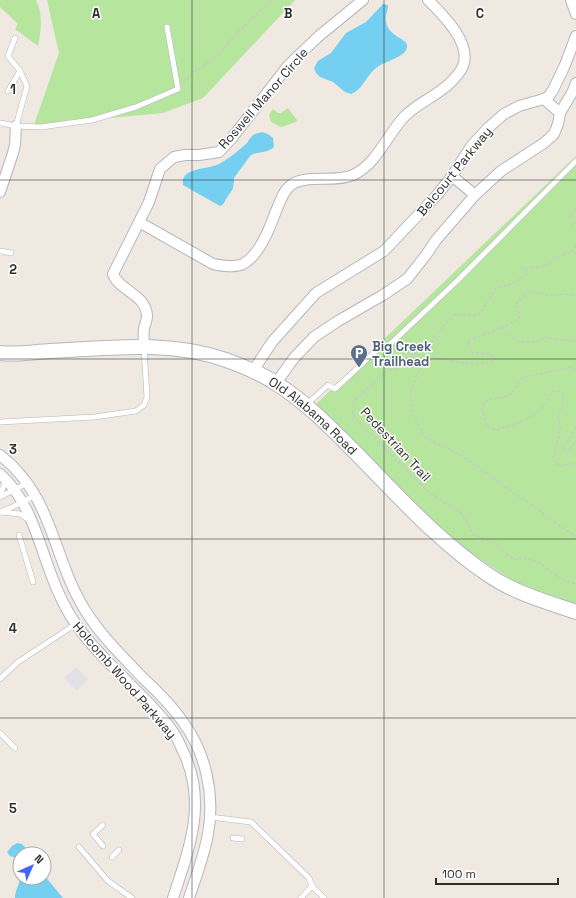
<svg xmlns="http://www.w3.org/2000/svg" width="576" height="898" font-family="'Space Grotesk',sans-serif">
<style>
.industrial{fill:#e3e1e8}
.green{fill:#b6e59e}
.water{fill:#75cff0}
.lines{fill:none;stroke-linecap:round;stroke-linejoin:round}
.service-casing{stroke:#b4b7c1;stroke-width:6}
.minor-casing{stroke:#b4b7c1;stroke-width:12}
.secondary-casing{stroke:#b4b7c1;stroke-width:16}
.path{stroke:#c9c9c9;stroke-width:1.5;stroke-dasharray:3 2;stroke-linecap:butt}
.service{stroke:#fff;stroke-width:5}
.minor{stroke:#fff;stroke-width:10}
.secondary{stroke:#fff;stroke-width:14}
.grid{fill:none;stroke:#2e2e2e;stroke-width:1;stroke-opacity:0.55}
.labels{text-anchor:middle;stroke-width:3;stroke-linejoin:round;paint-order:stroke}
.street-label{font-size:13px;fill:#2e2e2e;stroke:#fff}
.service-label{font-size:13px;font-weight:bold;fill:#4e5e75;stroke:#fff;text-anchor:start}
.grid-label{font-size:13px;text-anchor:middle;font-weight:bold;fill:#2e2e2e;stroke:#fff;stroke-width:3;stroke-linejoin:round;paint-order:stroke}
</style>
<rect width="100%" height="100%" fill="#efe9e1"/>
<path class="industrial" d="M76 667 88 679 77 691 64 678Z"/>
<g class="green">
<path d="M0 0H36C43 13 41 32 38 46L15 29 18 24 0 7Z"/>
<path d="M47 0H295L203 98 163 113 34 125 59 53Z"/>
<path d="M288 108 297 120 296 122 281 127 271 122 269 115 273 109 278 113H281Z"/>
<path d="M576 156V607L532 593 468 551 396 488 314 406Z"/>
</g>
<g class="water">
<path d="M383 4 388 5C388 10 385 15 386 21 387 36 406 38 407 45 409 56 386 61 379 66 366 74 364 89 351 94L345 92 333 82 320 77 316 73 314 68 318 61 331 53 346 33 366 22Z"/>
<path d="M262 132 268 134 273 138 274 147C266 154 259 151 251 155 249 157 237 174 234 178 234 190 232 190 226 199 224 203 224 204 220 206L183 185C180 167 207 170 219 164 230 158 238 151 247 143 249 140 252 135 255 134 256 133 261 133 262 132Z"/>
<path d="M17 843 22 844 32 854H20V864L16 858 10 856 7 852 12 846Z"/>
<path d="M44 875 63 898H15C15 890 19 886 20 878H44Z"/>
</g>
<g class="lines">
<g class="service-casing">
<g id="service">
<path d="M15 38 8 56 20 71 27 86 16 126"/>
<path d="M8 91 20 71"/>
<path d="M0 123 16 126 41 127 92 120 136 107 178 89 167 27"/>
<path d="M0 251 11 253"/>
<path d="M307 404 328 385 335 389 378 349H385L457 281 576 161"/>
<path d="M0 422 94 417 136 411 144 405 147 397 144 348"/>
<path d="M0 495 6 480"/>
<path d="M0 497 27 483"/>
<path d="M1 512 23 502 35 495"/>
<path d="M1 512 20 514 29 520"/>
<path d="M19 535 33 582"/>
<path d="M0 679 18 662 76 624"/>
<path d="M0 733 15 748"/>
<path d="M210 817 251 822 309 878 312 886 301 898"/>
<path d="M233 838 242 839"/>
<path d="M103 846 93 834 103 825"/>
<path d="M79 847 108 881 132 898"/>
<path d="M112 857 119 850"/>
<path d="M312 886 324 898"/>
</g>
</g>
<g class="minor-casing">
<g id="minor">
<path d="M571 0 576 14"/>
<path d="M544 99 560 113"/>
<path d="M452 176 475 195"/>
<path d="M0 192 13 153 15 145 16 126"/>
<path d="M139 222 213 264C223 266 234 268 243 264 260 255 270 227 276 211 280 202 283 191 291 185 305 174 335 183 353 175 377 164 387 135 404 117 417 103 437 96 450 83 454 79 461 71 463 66 472 43 443 15 428 0"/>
<path d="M144 347C144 341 143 334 144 328 145 325 147 320 147 316 147 295 118 290 113 274L149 202 160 169 174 157 185 155H199L219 152 232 138 287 67 299 55 319 36 363 0"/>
<path d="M253 371 272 342 316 293 384 251 437 195 452 176 472 145 489 127 504 114 519 106 544 99 549 96 553 90 565 65 576 36"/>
<path d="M276 383 294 358 314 337 338 321 383 295 407 279 426 255 436 240 475 195 501 171 544 143 554 134 558 124 560 113 573 91 576 83"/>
<path d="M0 455C54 497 52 557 85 610 101 636 123 657 144 679 158 692 172 706 183 722 206 753 215 795 208 834 204 856 196 877 189 898"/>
<path d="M0 474C38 508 41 563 65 606 78 632 100 654 120 674 138 693 159 711 173 732 177 737 179 743 182 749 208 801 190 846 173 898"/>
</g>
</g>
<g class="secondary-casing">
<g id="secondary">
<path id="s1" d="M0 353C17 355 33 352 50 351 108 348 170 340 226 360 243 366 262 374 277 384 307 403 330 427 355 452 397 495 440 543 490 576 515 593 547 602 576 612"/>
</g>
</g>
<g class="path">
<path d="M183 83 192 74 219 55 229 42 250 20 273 0"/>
<path d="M576 208 569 217 571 225 576 222"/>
<path d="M576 245 572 252C561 253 554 263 543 266 537 268 531 266 524 269L527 271 526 275C517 282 507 286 496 288 491 298 484 306 478 315H454L436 335 428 348 426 345C422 349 417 352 413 355 405 363 399 369 388 370L353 402 352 409 355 418 426 490 461 513 468 522 472 534 495 543 507 554 516 560 520 558 530 559 538 562 552 573 563 580 576 584"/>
<path d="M502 327 519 342H537L545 337 559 340 576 341"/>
<path d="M397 351C410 354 424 356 437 358 459 362 471 367 495 361L493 355 471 352 468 341 510 324 519 318V314L516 304 528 291 550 295 565 294 576 295"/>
<path d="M425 357 413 384 411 394 414 416 423 434 432 441 461 455 576 537"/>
<path d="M576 370 569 367 555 371 524 377 519 382 512 393 506 396 498 399 493 398 485 402 482 408 487 427 496 430C513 425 531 420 543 407 548 403 549 396 553 391H559L563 394V402L558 419 561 425 553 459 556 464 562 466 576 463"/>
<path d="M576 427 563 448 567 453 576 441"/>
</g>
<use href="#service" class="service"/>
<use href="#minor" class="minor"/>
<use href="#secondary" class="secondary"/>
</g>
<path class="grid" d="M192 0V898M384 0V898M0 180H576M0 359H576M0 539H576M0 718H576"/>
<defs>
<g id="parking-pin" transform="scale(0.9)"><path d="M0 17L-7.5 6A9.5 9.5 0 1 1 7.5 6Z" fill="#5c6f8a" stroke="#fff"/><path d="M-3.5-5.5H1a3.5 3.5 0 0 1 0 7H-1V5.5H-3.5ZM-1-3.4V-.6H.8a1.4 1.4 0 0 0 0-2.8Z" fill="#fff"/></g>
</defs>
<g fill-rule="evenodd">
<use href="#parking-pin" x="359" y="353"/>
</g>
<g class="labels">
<g class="street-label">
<text transform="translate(263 98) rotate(-49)" y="5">Roswell Manor Circle</text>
<text transform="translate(454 171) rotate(-51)" y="5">Belcourt Parkway</text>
<text dy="5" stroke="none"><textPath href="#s1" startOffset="332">Old Alabama Road</textPath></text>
<text transform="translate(396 444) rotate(47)" y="5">Pedestrian Trail</text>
<text transform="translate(125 680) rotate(49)" y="5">Holcomb Wood Parkway</text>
</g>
<g class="service-label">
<text x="372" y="351">Big Creek<tspan x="372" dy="15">Trailhead</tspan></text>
</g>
</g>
<g class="grid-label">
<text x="96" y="18">A</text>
<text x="288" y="18">B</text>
<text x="480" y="18">C</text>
<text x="13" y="94">1</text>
<text x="13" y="274">2</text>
<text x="13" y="454">3</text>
<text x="13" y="633">4</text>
<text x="13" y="813">5</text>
</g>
<g transform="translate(32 866) rotate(45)"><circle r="19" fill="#ffffff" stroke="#ababab"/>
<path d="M0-3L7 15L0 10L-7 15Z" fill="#4264fb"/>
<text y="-6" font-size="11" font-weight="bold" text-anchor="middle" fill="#2e2e2e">N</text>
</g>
<path d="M436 878v6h122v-6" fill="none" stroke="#2e2e2e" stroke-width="2"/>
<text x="442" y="878" font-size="12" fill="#2e2e2e" stroke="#ffffff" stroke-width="3" paint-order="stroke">100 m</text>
</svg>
